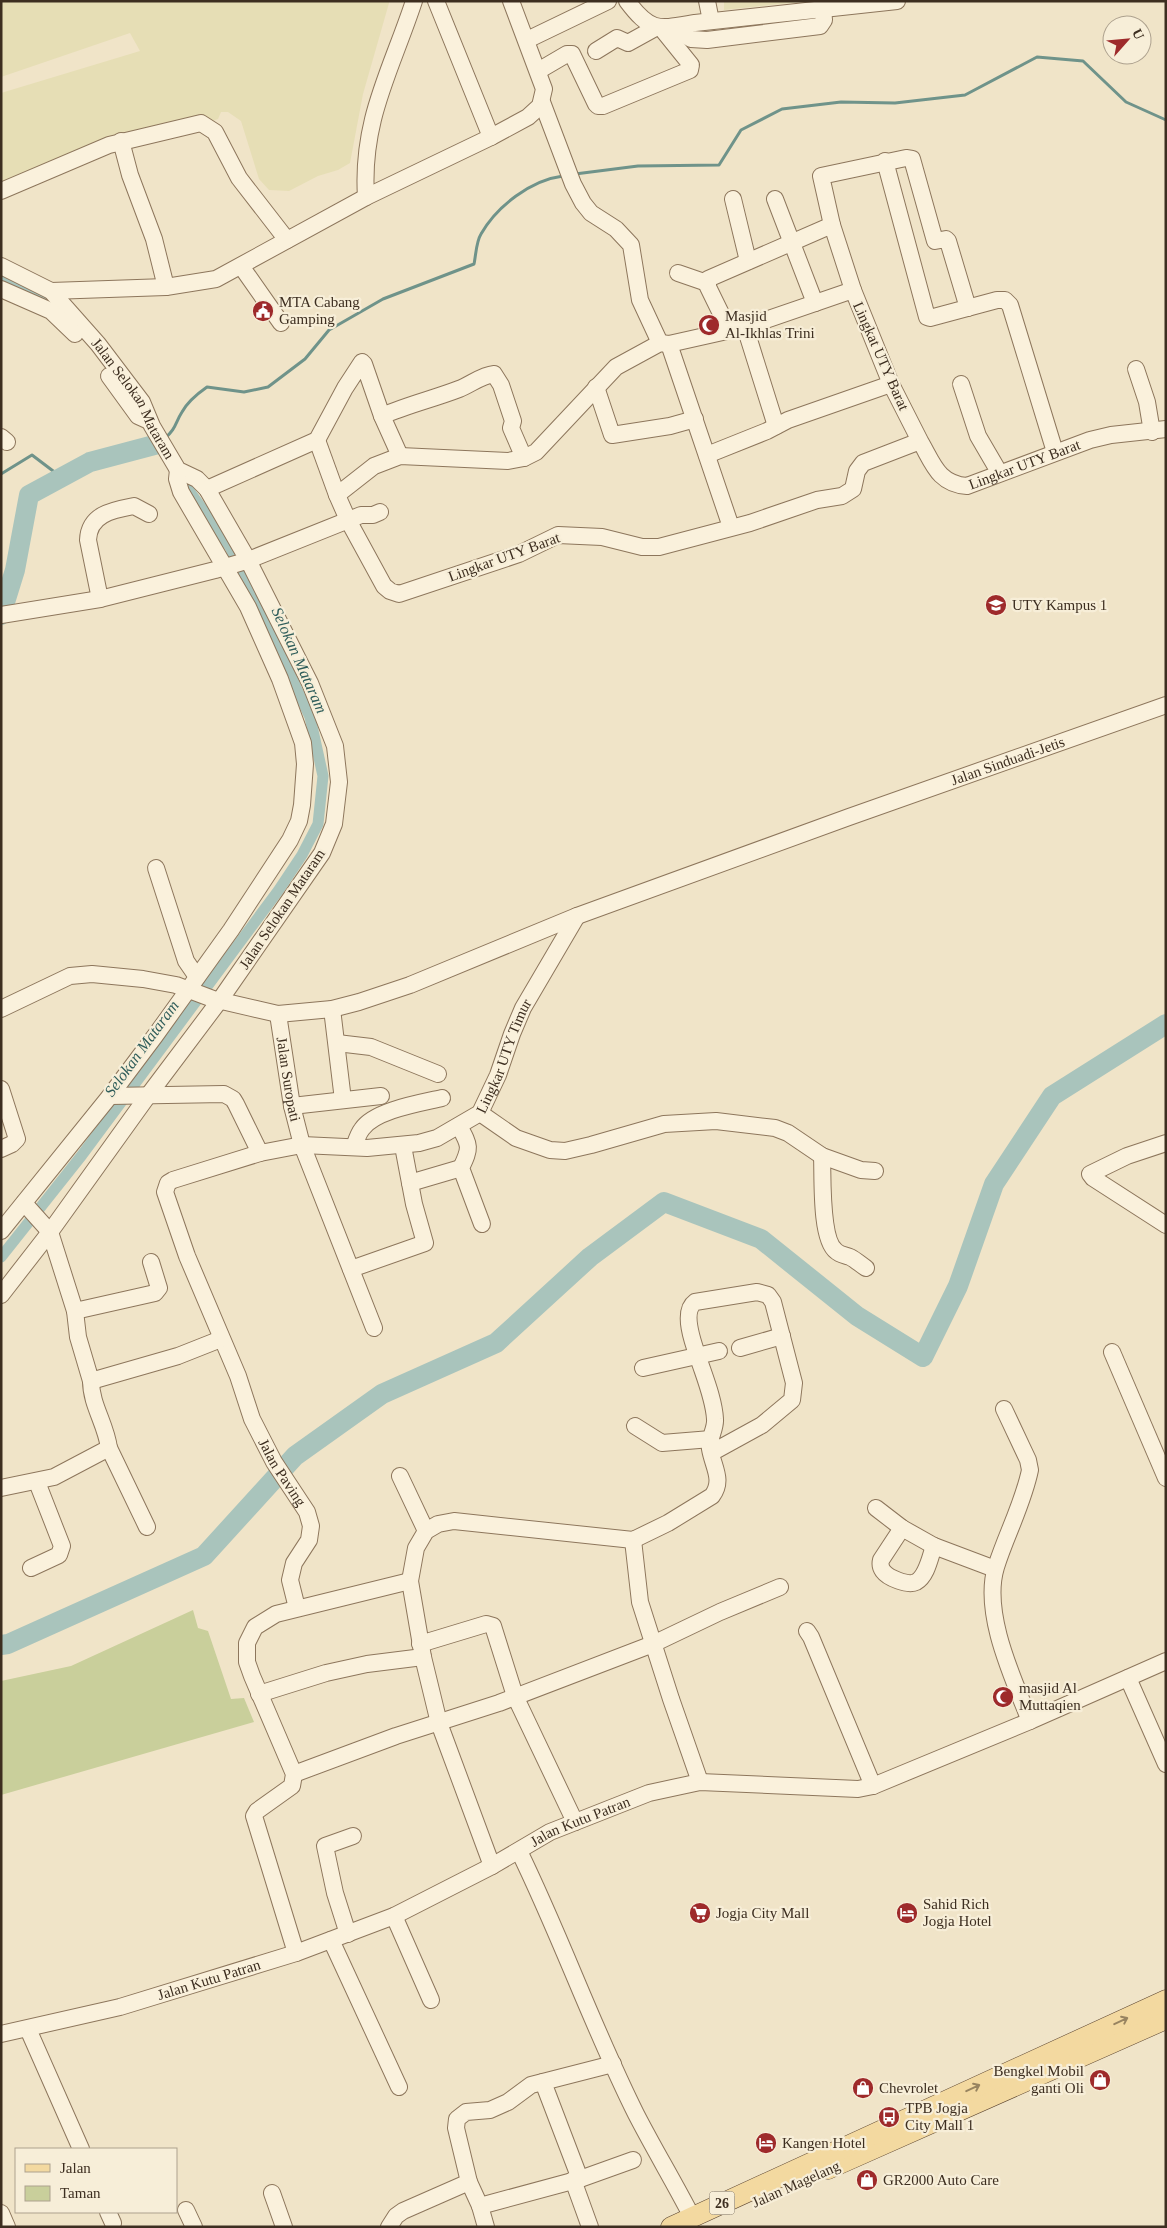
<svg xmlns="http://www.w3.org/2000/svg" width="1167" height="2228" font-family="Georgia,serif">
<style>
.farmland{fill:#e6deb5}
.green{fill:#c9cf9b}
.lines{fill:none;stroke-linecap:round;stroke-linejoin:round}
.stream{stroke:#6f938a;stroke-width:3}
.canal{stroke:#a9c4bc;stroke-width:11}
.river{stroke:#a9c4bc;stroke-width:20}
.minor-casing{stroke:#8d765c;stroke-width:18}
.major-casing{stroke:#5b4430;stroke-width:21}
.minor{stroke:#faf1dc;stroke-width:16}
.major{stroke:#f3d9a0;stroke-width:20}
.oneway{stroke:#988460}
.labels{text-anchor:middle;stroke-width:4.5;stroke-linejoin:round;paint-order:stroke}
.shield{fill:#f7eed8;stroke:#756857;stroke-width:1}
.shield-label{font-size:14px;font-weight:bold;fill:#3d2e20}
.poi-label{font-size:15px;fill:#3d2e20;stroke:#f7eed8;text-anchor:start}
.street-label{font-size:15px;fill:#3d2e20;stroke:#f7eed8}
.water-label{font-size:16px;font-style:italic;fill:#2f5d5a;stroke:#f7eed8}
</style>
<rect width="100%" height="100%" fill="#f0e4c8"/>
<g class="farmland">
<path d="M1 1H389V3L363 94 350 163 338 170 318 176 289 191 269 190 259 179 241 121 228 112H221L218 119 210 122 149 135 1 193V93L140 51 130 33 1 77Z"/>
<path d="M724 1H809L724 10Z"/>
</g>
<path class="green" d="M193 1610 198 1628 208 1631 231 1699 244 1698 254 1722 1 1795V1681L71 1666Z"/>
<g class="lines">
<g class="stream">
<path d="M575 174 638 166 719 165 741 130 782 109 841 102 895 103 965 95 1037 57 1083 61 1126 102 1166 120"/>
<path d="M165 438C176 429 175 423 182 412 188 401 197 394 207 387L244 392 268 387 305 359 329 330 383 299 474 264C476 255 476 242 481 234 497 206 531 180 563 176"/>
<path d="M1 474 32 455 61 477"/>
</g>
<g class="canal">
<path d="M1 277 21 284 56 308"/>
<path d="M1 1257 82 1155 278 891 302 855 318 824 323 776 310 717 230 547 182 481"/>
</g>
<g class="river">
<path d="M1 615 15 570 29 495 90 462 158 444"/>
<path d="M1 1645 8 1644 204 1556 295 1456 382 1394 496 1343 590 1257 664 1202 761 1239 857 1316 923 1357 958 1286 994 1184 1052 1096 1166 1024"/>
</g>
<g class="minor-casing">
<g id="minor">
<path d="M436 1 491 137"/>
<path d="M627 1C651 33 659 29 695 23L897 1"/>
<path d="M707 1 711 21"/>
<path d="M671 27 691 39 707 40 820 26 824 20 823 8"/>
<path d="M527 40 608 1"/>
<path d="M596 51 617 38 628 43 657 27"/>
<path d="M538 71 567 54H572L596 104 598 106H603L690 70 691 65 662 29"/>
<path d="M542 102 573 184 583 203 591 213 616 229 631 245 640 300 660 343"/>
<path d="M121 141 130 175 154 239 166 287"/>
<path d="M885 161 927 317 930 318 997 300H1005L1010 305 1055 452"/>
<path d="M1 191 109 145 201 123 215 132 239 178 287 240"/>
<path d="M366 197C361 120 391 71 414 1"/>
<path d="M733 199 748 261"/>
<path d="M775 199 815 303"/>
<path id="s1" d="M1 266 51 291 98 344 142 402 152 426 178 470 197 479 207 489 248 560 310 683 335 746 339 782 334 824 322 853 220 1000 147 1097 50 1232 1 1295"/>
<path d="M241 266 281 323"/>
<path d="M678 273 707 283"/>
<path d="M1 289 51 311 75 334"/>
<path d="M853 290 832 225 821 176 906 158 912 159 935 241 946 239 948 241 968 308"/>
<path d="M51 291 166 287 216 279 366 197 491 137 528 117 540 106 544 89 511 1"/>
<path d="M745 327 776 426"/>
<path d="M729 330 708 287V279L832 225"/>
<path d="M669 344 731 527"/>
<path d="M1136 369 1147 402 1152 432"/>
<path d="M109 376 138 416 149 421"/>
<path d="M961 384 978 436 999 472"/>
<path d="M596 387 612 435 670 426 695 419"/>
<path d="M1 437 7 442"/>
<path d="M317 440 337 495"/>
<path id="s2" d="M920 441 891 384 853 290 745 327 669 344 660 343 616 367 536 452 524 458 508 461 400 456 374 466 337 495 348 520 384 586 390 591 399 594 519 554 558 535 602 537 642 547H659L750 523 817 500 842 496 853 489 857 471 863 463 920 441C933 463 938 484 967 486L1090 440 1111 435 1166 429"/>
<path d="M707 455 767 431 788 420 891 384"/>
<path d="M400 456 382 416C407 405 433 399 459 389 470 385 482 375 494 374L501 385 513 421 511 428 524 458"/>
<path d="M207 489 317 440 345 388 362 362 364 364 382 416"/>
<path d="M100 599 88 540C89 514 113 510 134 506L149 514"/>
<path d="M1 615 100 599 215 570 246 561 361 515H373L380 512"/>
<path d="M156 868 186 961 197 977"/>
<path id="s3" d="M1 1009 70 976 92 974 143 979 176 985 213 999 278 1014 332 1009 359 1002 410 985 577 916 849 817 1166 705"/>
<path d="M332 1009 343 1100"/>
<path id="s4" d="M278 1014 292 1106 302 1145 374 1328"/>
<path d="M337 1043 371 1047 438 1074"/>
<path d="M1 1089 17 1139 12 1144 1 1149"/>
<path id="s5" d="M110 1096 224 1094 233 1099 236 1104 260 1153 302 1145 367 1148 419 1143 437 1138 480 1113 498 1075 512 1034 523 1008 577 916"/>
<path d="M292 1106 381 1096"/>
<path d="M480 1113 516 1138 550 1150 565 1151 591 1145 664 1124 716 1121 775 1128 788 1133 822 1156 861 1170 875 1171"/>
<path d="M459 1126C470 1146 471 1147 461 1168L482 1224"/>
<path d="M1166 1143 1127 1156 1090 1174 1093 1178 1166 1225"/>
<path d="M354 1147C356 1141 358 1134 362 1129 375 1110 421 1103 442 1098"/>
<path id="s6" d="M260 1153 173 1180 168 1183 165 1192 187 1256 238 1376 252 1419 274 1462 307 1512 311 1526 309 1540 294 1563 290 1580 297 1608"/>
<path d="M822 1156C823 1176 820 1239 836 1251 840 1255 845 1255 850 1257 856 1260 861 1265 866 1268"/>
<path d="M410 1183 461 1168"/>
<path d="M24 1203 50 1232 75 1311 78 1337 91 1381 178 1356 221 1339"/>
<path d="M1 1231 110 1096 155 1036 231 930 290 840 299 821 302 805 305 764 303 743 298 729 280 679 248 607 181 492 177 479 178 470"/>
<path d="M351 1269 425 1243 414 1204 403 1146"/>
<path d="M75 1311 155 1293 159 1288 151 1262"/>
<path d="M740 1348 782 1336"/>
<path d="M1112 1352 1166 1478"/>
<path d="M643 1368 719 1351"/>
<path d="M1004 1409 1028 1460 1030 1470C1023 1504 1006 1535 996 1567 982 1613 1013 1678 1030 1721"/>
<path d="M635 1426 662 1443 711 1439"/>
<path d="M109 1448 147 1527"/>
<path d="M400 1476 426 1531"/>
<path d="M1 1488 54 1477 109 1448C106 1424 91 1405 91 1381"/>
<path d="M876 1508 902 1528 934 1546 995 1569"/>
<path d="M902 1528 881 1560C880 1564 880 1567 883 1571 888 1578 908 1586 916 1582 927 1576 930 1557 934 1546"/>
<path d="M633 1540 640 1602 671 1699 700 1782"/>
<path d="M31 1568 59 1555 62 1546 37 1482"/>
<path d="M807 1631 811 1637 873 1786"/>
<path d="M420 1644 486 1624 493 1626 515 1696 575 1822"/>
<path d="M1128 1678 1166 1764"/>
<path d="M259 1694 326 1673 367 1664 423 1657"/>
<path d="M294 1774 396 1736 499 1703 653 1644 720 1612 780 1587"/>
<path d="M519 1851C561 1937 593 2028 636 2114 654 2149 674 2182 692 2217"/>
<path d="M492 1866 439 1723 423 1657 410 1581 416 1548 426 1531 438 1524 454 1521 633 1540 668 1523 712 1496C724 1480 713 1467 710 1449 708 1439 716 1429 715 1419 714 1400 705 1378 699 1360 694 1346 681 1312 695 1302L757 1292 768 1295 773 1302 794 1383 792 1400 762 1425 711 1453"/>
<path d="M394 1916 431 2000"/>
<path d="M348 1934 335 1893 325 1846 353 1836"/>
<path d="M331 1940 399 2087"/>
<path d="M296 1953 254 1816 257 1811 292 1786 294 1774 252 1676 247 1662V1643L255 1627 276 1614 410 1581"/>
<path d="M28 2029 81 2149"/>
<path id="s7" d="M1 2034 120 2007 296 1953 394 1916 492 1866 550 1832 649 1793 700 1782 858 1789 873 1786 1030 1721 1166 1661"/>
<path d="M580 2179 633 2160"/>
<path d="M573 2180 590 2227"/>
<path d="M469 2182 456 2128 457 2119 466 2112 490 2110 508 2102 531 2085 613 2064"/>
<path d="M272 2193 284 2227"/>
<path d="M480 2206 486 2227"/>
<path d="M186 2210 194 2227"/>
<path d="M108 2212 113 2223"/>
<path d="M1 2213 7 2227"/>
<path d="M389 2227 396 2216 403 2211 469 2182 480 2206 580 2179 543 2082"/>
</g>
</g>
<g class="major-casing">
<g id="major">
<path d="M828 2169 1166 2019"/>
<path d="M671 2227 1166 2000"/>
</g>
</g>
<use href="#minor" class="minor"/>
<use href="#major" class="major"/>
</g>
<defs><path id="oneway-shaft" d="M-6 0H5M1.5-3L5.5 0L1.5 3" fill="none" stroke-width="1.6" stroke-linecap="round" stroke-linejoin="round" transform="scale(1.25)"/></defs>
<g class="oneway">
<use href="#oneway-shaft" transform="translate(1121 2021) rotate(-25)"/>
<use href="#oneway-shaft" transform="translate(973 2088) rotate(-25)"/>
</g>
<defs>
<g id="civic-disc" transform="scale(1.125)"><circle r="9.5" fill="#9e2a2b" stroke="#f7eed8"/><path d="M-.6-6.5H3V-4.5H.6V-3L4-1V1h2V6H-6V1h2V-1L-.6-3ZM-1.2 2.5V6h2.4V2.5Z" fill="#fff"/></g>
<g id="mosque-disc" transform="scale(1.125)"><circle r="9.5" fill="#9e2a2b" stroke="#f7eed8"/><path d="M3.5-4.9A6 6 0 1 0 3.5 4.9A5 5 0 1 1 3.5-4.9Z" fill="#fff"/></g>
<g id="university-disc" transform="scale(1.125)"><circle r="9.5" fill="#9e2a2b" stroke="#f7eed8"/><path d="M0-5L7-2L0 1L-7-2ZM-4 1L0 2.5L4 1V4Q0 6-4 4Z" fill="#fff"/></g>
<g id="supermarket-disc" transform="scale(1.125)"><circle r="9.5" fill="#9e2a2b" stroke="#f7eed8"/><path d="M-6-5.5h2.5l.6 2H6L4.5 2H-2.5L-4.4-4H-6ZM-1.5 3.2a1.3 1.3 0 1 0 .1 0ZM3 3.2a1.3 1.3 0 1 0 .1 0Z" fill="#fff"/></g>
<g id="hotel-disc" transform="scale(1.125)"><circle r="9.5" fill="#9e2a2b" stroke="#f7eed8"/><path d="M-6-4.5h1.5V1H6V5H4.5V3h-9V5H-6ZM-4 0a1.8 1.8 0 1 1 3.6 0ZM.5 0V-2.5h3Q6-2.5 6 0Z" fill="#fff"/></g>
<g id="shop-disc" transform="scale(1.125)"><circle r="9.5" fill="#9e2a2b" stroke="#f7eed8"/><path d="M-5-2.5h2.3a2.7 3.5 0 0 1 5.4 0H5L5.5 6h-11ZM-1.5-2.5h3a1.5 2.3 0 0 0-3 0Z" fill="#fff"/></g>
<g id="bus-disc" transform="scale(1.125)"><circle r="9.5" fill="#9e2a2b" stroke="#f7eed8"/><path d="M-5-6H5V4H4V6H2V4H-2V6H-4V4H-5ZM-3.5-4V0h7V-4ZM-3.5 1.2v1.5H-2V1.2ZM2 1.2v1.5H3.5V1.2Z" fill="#fff"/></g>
</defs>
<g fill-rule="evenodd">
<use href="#civic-disc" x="263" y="311"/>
<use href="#mosque-disc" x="709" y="325"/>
<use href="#university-disc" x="996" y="605"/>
<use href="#mosque-disc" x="1003" y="1697"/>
<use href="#supermarket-disc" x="700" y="1913"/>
<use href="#hotel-disc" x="907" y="1913"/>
<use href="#shop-disc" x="1100" y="2080"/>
<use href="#shop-disc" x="863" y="2088"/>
<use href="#bus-disc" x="889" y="2117"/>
<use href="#hotel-disc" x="766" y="2143"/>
<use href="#shop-disc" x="867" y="2180"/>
</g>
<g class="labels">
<rect class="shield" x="709.5" y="2191.5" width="25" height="23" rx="4"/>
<g class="shield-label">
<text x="722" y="2208">26</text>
</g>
<g class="poi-label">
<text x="279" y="307">MTA Cabang<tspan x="279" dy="17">Gamping</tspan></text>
<text x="725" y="321">Masjid<tspan x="725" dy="17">Al-Ikhlas Trini</tspan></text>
<text x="1012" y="610">UTY Kampus 1</text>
<text x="1019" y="1693">masjid Al<tspan x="1019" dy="17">Muttaqien</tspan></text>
<text x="923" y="1909">Sahid Rich<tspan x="923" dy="17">Jogja Hotel</tspan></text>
<text x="716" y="1918">Jogja City Mall</text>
<text x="1084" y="2076" text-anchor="end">Bengkel Mobil<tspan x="1084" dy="17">ganti Oli</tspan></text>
<text x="879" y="2093">Chevrolet</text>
<text x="905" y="2113">TPB Jogja<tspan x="905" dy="17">City Mall 1</tspan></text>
<text x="782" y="2148">Kangen Hotel</text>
<text x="883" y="2185">GR2000 Auto Care</text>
</g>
<g class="street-label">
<text transform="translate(881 356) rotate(66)" y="5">Lingkat UTY Barat</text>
<text dy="5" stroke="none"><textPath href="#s1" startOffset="192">Jalan Selokan Mataram</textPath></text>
<text dy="5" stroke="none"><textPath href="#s2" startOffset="1561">Lingkar UTY Barat</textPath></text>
<text transform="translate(504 557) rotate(-20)" y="5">Lingkar UTY Barat</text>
<text dy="5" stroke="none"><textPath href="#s3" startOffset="1064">Jalan Sinduadi-Jetis</textPath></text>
<text transform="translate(282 909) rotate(-56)" y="5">Jalan Selokan Mataram</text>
<text dy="5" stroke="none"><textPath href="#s5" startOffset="475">Lingkar UTY Timur</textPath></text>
<text dy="5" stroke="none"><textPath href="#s4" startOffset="66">Jalan Suropati</textPath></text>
<text dy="5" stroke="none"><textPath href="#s6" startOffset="411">Jalan Paving</textPath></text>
<text dy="5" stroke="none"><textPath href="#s7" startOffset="620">Jalan Kutu Patran</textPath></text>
<text dy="5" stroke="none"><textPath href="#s7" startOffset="215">Jalan Kutu Patran</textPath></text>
<text transform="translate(796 2184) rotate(-24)" y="5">Jalan Magelang</text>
</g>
<g class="water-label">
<text transform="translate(300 660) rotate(66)" y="6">Selokan Mataram</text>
<text transform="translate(141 1048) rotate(-54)" y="6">Selokan Mataram</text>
</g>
</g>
<rect width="1167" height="2228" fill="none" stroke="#3d2e20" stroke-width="5"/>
<rect x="15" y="2148" width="162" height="65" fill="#f7eed8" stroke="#ada18e"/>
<rect x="25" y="2164" width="25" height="8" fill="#f3d9a0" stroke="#ada18e"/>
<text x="60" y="2173" font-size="15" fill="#3d2e20">Jalan</text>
<rect x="25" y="2186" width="25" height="15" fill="#c9cf9b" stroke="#ada18e"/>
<text x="60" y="2198" font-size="15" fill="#3d2e20">Taman</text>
<g transform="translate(1127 40) rotate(63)"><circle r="24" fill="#f7eed8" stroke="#ada18e"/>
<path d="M0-4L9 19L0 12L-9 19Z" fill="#9e2a2b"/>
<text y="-8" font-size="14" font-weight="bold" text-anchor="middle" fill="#3d2e20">U</text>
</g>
</svg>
